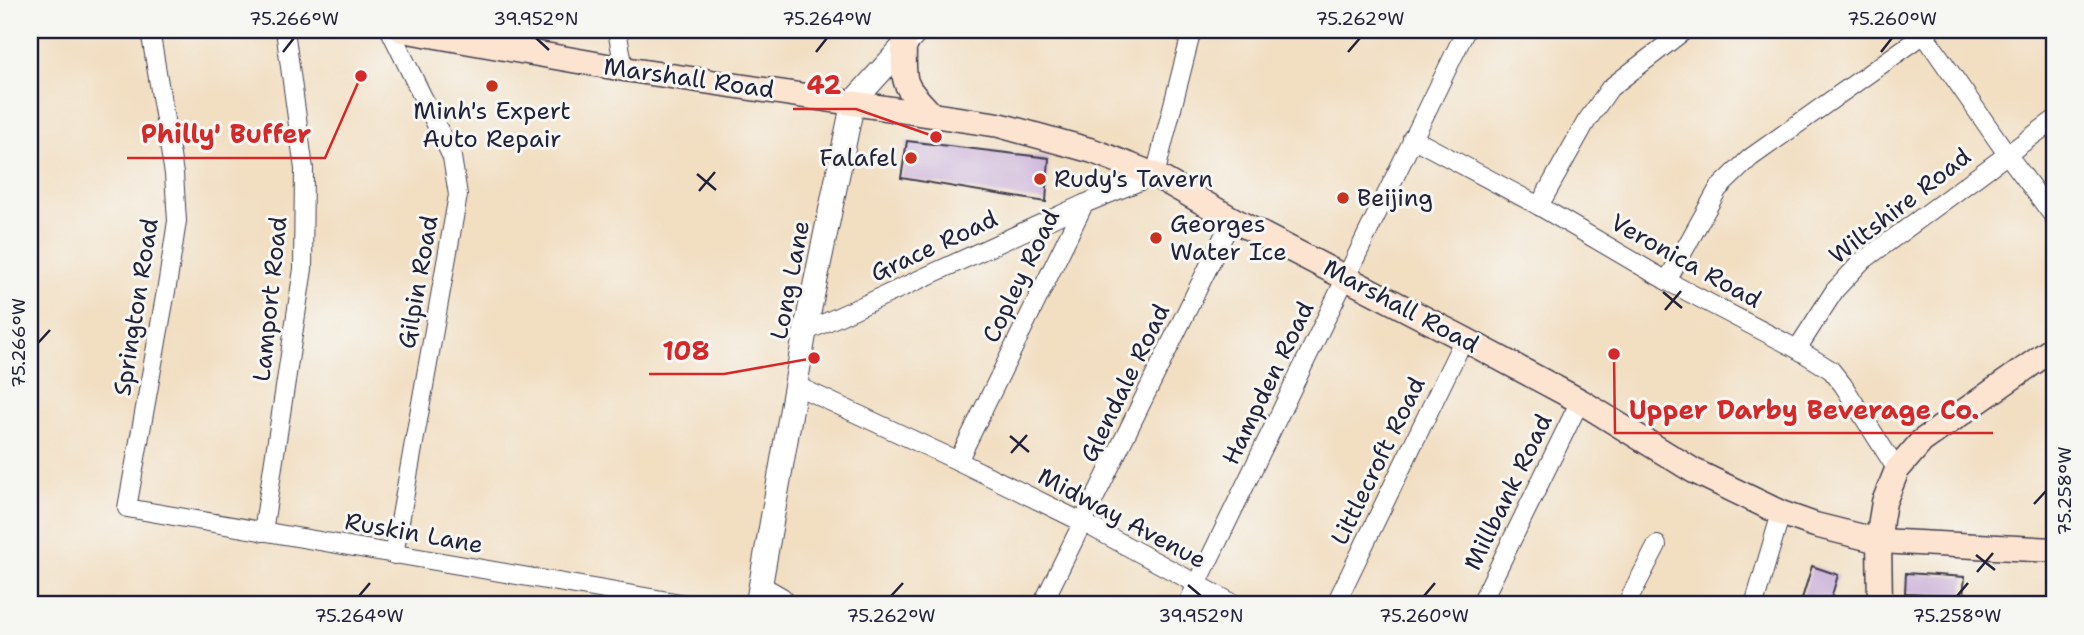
<svg xmlns="http://www.w3.org/2000/svg" width="2084" height="635" font-family="'Shantell Sans',sans-serif">
<style>
.building{fill:#c6a9d6}
.lines{fill:none;stroke-linecap:round;stroke-linejoin:round}
.minor-casing{stroke:#413e4f;stroke-width:20}
.tertiary-casing{stroke:#413e4f;stroke-width:25}
.secondary-casing{stroke:#413e4f;stroke-width:27}
.minor{stroke:#fff;stroke-width:18}
.tertiary{stroke:#fff;stroke-width:23}
.secondary{stroke:#fde4d1;stroke-width:24}
.ticks{fill:none;stroke:#22223b;stroke-width:2.5}
.poi-dot{fill:#c8321e;stroke:#f6f6f2;stroke-width:2.5}
.labels{text-anchor:middle;stroke-width:6;stroke-linejoin:round;paint-order:stroke}
.street-label{font-size:24px;fill:#22223b;stroke:#f6f6f2}
.poi-label{font-size:24px;fill:#22223b;stroke:#f6f6f2;text-anchor:start}
.leader{fill:none;stroke:#d62828;stroke-width:2.5}
.callout-dot{fill:#d62828;stroke:#f6f6f2;stroke-width:2.5}
.callout-label{font-size:26px;text-anchor:middle;font-weight:bold;fill:#d62828;stroke:#f6f6f2;stroke-width:6;stroke-linejoin:round;paint-order:stroke}
.neatline{fill:none;stroke:#22223b;stroke-width:2.5}
.ticks-label{font-size:18px;text-anchor:middle;fill:#22223b}
</style>
<rect width="100%" height="100%" fill="#f6f6f2"/>
<filter id="ink" filterUnits="userSpaceOnUse"><feTurbulence type="fractalNoise" baseFrequency=".0143" numOctaves="2"/><feDisplacementMap in="SourceGraphic" scale="14" xChannelSelector="R" yChannelSelector="G"/><feConvolveMatrix kernelMatrix="1 2 1 2 8 2 1 2 1" color-interpolation-filters="sRGB"/></filter>
<filter id="wash" filterUnits="userSpaceOnUse"><feTurbulence type="fractalNoise" baseFrequency=".00686" numOctaves="4" result="noise"/><feDisplacementMap in="SourceGraphic" scale="28" xChannelSelector="R" yChannelSelector="G"/><feGaussianBlur stdDeviation="1.57" result="paint"/><feColorMatrix in="noise" values="0 0 0 0 0 0 0 0 0 0 0 0 0 0 0 0 0 1.4 0 .05"/><feComposite in="paint" operator="in"/></filter>
<g filter="url(#wash)">
<rect width="100%" height="100%" fill="#f2dec1"/>
<g id="blocks">
<g class="building">
<path d="M907 141 1049 158 1046 202 901 178Z"/>
<path d="M1812 566 1838 575 1829 605H1800Z"/>
<path d="M1906 573 1965 577 1963 596 1905 593Z"/>
</g>
</g>
</g>
<g filter="url(#ink)">
<use href="#blocks" fill-opacity="0" stroke="#413e4f" stroke-width="2"/>
<g class="lines">
<g class="minor-casing">
<g id="minor">
<path d="M150 30 174 174 177 221 168 280 127 508 692 605"/>
<path d="M390 30 452 157 458 195 394 555"/>
<path d="M617 30 624 69"/>
<path d="M1921 30 2007 154 2054 217"/>
<path d="M1412 138 1539 206 1667 281 1797 349 1831 370 1843 385 1897 470"/>
<path d="M1539 206 1586 122 1610 88 1685 30"/>
<path d="M1667 281 1718 189 1750 158 1930 30"/>
<path d="M805 332 1084 204 1155 175 1192 30"/>
<path d="M1797 349 1835 290 1861 262 2054 120"/>
<path d="M795 385 958 461 1084 523 1236 605"/>
<path d="M958 461 1084 204"/>
<path d="M263 532 303 269 304 169 285 30"/>
<path d="M761 585 782 597 789 605"/>
<path d="M1042 605 1232 219"/>
<path d="M1187 605 1466 30"/>
<path d="M1335 605 1464 339"/>
<path d="M1480 605 1580 401"/>
<path d="M1626 605 1657 545"/>
<path d="M1754 605 1781 513"/>
</g>
</g>
<g class="tertiary-casing">
<path id="tertiary" d="M757 605 805 332 853 102 918 30"/>
</g>
<g class="secondary-casing">
<g id="secondary">
<path d="M402 30 624 69 999 125 1093 151 1155 175 1232 219 1464 339 1580 401 1694 471 1781 513 1815 525 1879 541 2054 550"/>
<path d="M904 44C903 86 903 84 931 114"/>
<path d="M1880 605 1879 541 1881 520 1884 502 1897 470 1922 441 2054 348"/>
</g>
</g>
<use href="#minor" class="minor"/>
<use href="#tertiary" class="tertiary"/>
<use href="#secondary" class="secondary"/>
</g>
</g>
<path class="ticks" d="M536 38 549 50M283 52 294 38M816 52 827 38M1348 52 1360 38M1881 52 1892 38M697 174 716 190M699 191 715 172M1663 292 1682 308M1665 310 1681 291M38 343 50 330M1010 436 1029 452M1011 453 1027 435M2034 504 2046 491M1976 555 1995 570M1977 572 1993 553M1188 585 1201 596M359 596 370 583M891 596 903 583M1424 596 1435 583M1957 596 1968 583"/>
<g class="poi-dot">
<circle cx="492" cy="86" r="7"/>
<circle cx="911" cy="158" r="7"/>
<circle cx="1040" cy="179" r="7"/>
<circle cx="1343" cy="198" r="7"/>
<circle cx="1156" cy="238" r="7"/>
</g>
<g class="labels">
<g class="street-label">
<text transform="translate(689 78) rotate(8)" y="8">Marshall Road</text>
<text transform="translate(1900 206) rotate(-38)" y="8">Wiltshire Road</text>
<text transform="translate(934 246) rotate(-25)" y="8">Grace Road</text>
<text transform="translate(1686 261) rotate(29)" y="8">Veronica Road</text>
<text transform="translate(1021 276) rotate(-64)" y="8">Copley Road</text>
<text transform="translate(790 280) rotate(-79)" y="8">Long Lane</text>
<text transform="translate(418 282) rotate(-80)" y="8">Gilpin Road</text>
<text transform="translate(270 299) rotate(-84)" y="8">Lamport Road</text>
<text transform="translate(1401 306) rotate(28)" y="8">Marshall Road</text>
<text transform="translate(136 307) rotate(-81)" y="8">Springton Road</text>
<text transform="translate(1125 383) rotate(-64)" y="8">Glendale Road</text>
<text transform="translate(1268 383) rotate(-64)" y="8">Hampden Road</text>
<text transform="translate(1378 461) rotate(-64)" y="8">Littlecroft Road</text>
<text transform="translate(1508 492) rotate(-64)" y="8">Millbank Road</text>
<text transform="translate(1122 518) rotate(28)" y="8">Midway Avenue</text>
<text transform="translate(414 533) rotate(10)" y="8">Ruskin Lane</text>
</g>
<g class="poi-label">
<text x="492" y="119" text-anchor="middle">Minh's Expert<tspan x="492" dy="28">Auto Repair</tspan></text>
<text x="897" y="166" text-anchor="end">Falafel</text>
<text x="1054" y="187">Rudy's Tavern</text>
<text x="1357" y="206">Beijing</text>
<text x="1170" y="232">Georges<tspan x="1170" dy="28">Water Ice</tspan></text>
</g>
</g>
<path class="leader" d="M936 137L856 109H793M361 76L325 158H127M814 358L724 374H649M1614 354L1615 433H1993"/>
<g class="callout-dot">
<circle cx="936" cy="137" r="7"/>
<circle cx="361" cy="76" r="7"/>
<circle cx="814" cy="358" r="7"/>
<circle cx="1614" cy="354" r="7"/>
</g>
<g class="callout-label">
<text x="824" y="94">42</text>
<text x="226" y="143">Philly' Buffer</text>
<text x="686" y="360">108</text>
<text x="1804" y="419">Upper Darby Beverage Co.</text>
</g>
<rect width="2084" height="635" fill="none" stroke="#f6f6f2" stroke-width="77"/>
<rect x="38" y="38" width="2008" height="558" class="neatline"/>
<g class="ticks-label">
<text x="294" y="25">75.266°W</text>
<text x="536" y="25">39.952°N</text>
<text x="827" y="25">75.264°W</text>
<text x="1360" y="25">75.262°W</text>
<text x="1892" y="25">75.260°W</text>
<text transform="translate(19 343) rotate(-90)" y="6">75.266°W</text>
<text transform="translate(2065 491) rotate(-90)" y="6">75.258°W</text>
<text x="359" y="622">75.264°W</text>
<text x="891" y="622">75.262°W</text>
<text x="1201" y="622">39.952°N</text>
<text x="1424" y="622">75.260°W</text>
<text x="1957" y="622">75.258°W</text>
</g>
</svg>
